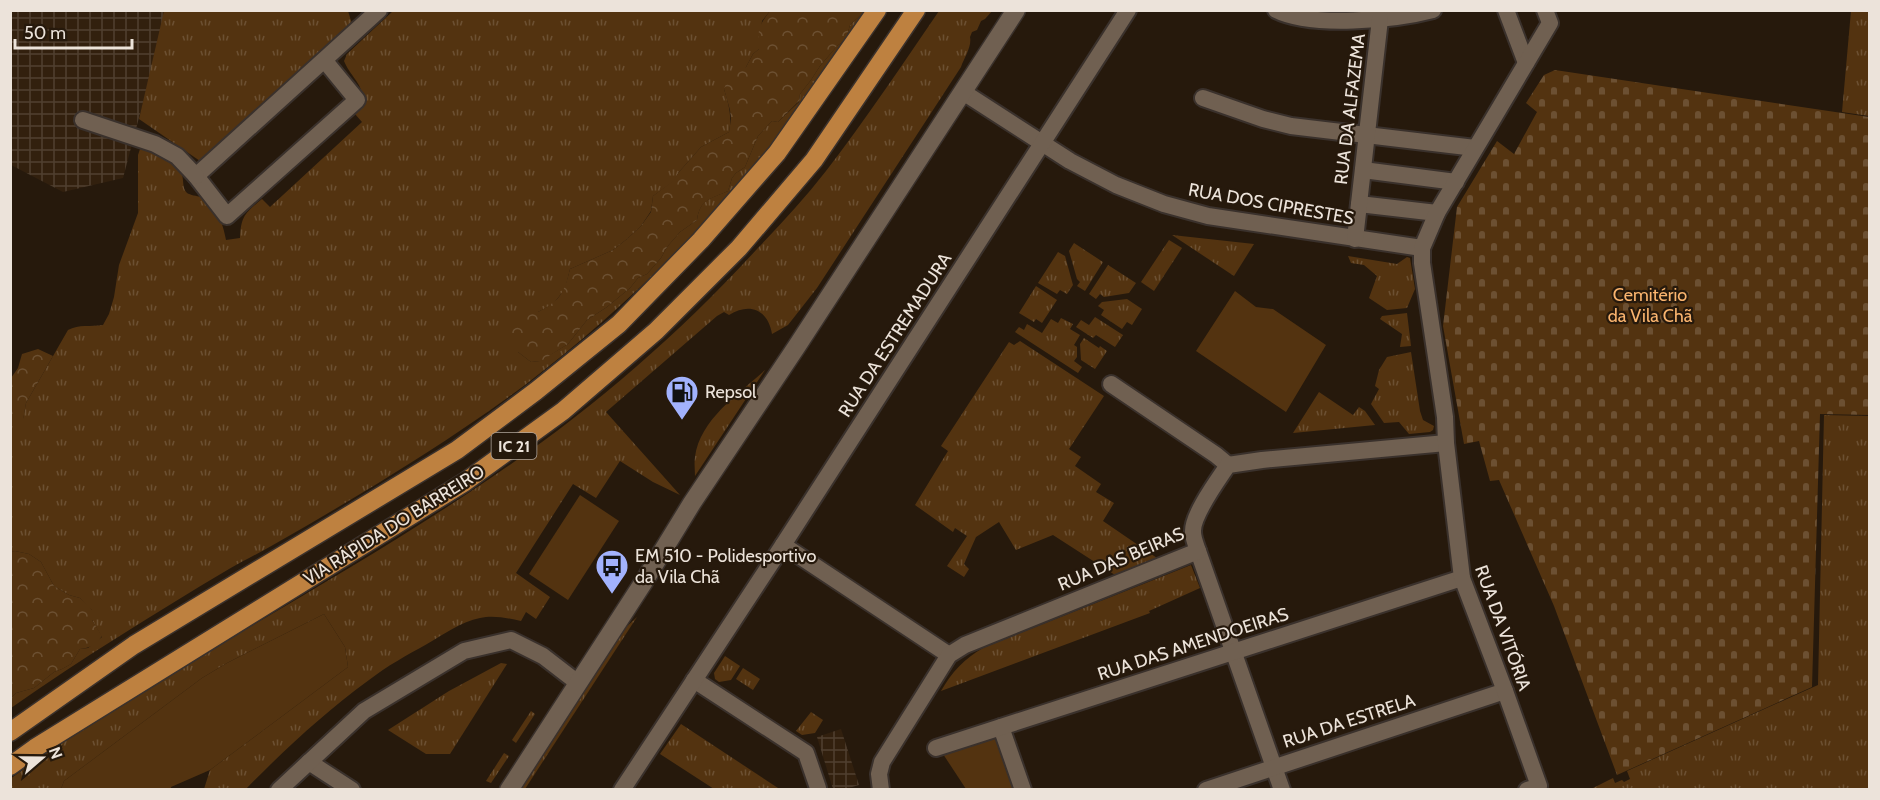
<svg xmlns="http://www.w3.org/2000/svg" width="1880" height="800" font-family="Cabin,sans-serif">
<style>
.industrial{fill:url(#industrial-grid)}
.grass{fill:url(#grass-tufts)}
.forest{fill:url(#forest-crowns)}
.cemetery{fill:url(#cemetery-stones)}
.garden{fill:#533310}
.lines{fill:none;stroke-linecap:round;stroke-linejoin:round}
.minor-casing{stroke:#3a312c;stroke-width:20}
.secondary-casing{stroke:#3a312c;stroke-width:21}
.trunk-casing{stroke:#3a312c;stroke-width:21}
.minor{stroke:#706051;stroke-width:16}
.secondary{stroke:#706051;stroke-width:18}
.trunk{stroke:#be8140;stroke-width:18}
.labels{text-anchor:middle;stroke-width:4.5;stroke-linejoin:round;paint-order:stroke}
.shield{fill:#26190c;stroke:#b1a69c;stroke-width:1.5}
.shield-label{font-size:16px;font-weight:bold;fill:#ece3da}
.street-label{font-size:18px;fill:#ece3da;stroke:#26190c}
.park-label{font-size:18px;fill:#fab46e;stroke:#26190c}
.poi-label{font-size:18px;fill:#ece3da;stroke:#26190c;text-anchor:start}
</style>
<defs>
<pattern id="industrial-grid" width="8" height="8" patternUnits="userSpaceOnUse" patternTransform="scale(1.5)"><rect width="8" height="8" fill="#32200e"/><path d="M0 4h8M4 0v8" fill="none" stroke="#504030"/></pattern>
<pattern id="grass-tufts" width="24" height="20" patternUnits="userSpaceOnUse" patternTransform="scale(1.5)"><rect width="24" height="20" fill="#533310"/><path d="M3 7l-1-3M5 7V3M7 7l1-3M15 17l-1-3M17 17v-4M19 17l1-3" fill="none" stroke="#6c5032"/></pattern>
<pattern id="forest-crowns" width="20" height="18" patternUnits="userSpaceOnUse" patternTransform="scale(1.5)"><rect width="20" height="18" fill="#533310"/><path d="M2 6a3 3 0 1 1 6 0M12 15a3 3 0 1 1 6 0" fill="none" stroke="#6c5032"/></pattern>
<pattern id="cemetery-stones" width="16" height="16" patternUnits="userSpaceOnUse" patternTransform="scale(1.5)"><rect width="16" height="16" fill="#533310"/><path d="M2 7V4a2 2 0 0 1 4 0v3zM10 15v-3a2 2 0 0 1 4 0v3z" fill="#6c5032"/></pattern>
</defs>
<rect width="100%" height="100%" fill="#26190c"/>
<g class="industrial">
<path d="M10 11H165L146 91 123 178 63 192 11 165Z"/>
<path d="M841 729 859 785 845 789H833L817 737Z"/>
</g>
<g class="grass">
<path d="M642 10 770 11 762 21 759 49 753 54 746 67 724 89C729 105 732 116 729 132L701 147 679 172 674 181 653 196 651 211 641 226 627 239 613 250 570 269 565 289 553 304 538 312 518 352 531 362 540 361 568 344 587 320 607 307 630 288 638 278 647 274 661 258 667 247 680 232 697 220C700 199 710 199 728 191L732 178 736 173 745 167 758 136 772 121 778 122 799 102 800 94 811 80 820 66 837 46 846 39 850 25 865 11H870C834 61 799 112 760 160 692 242 609 321 525 385 445 444 359 496 273 545 259 553 243 561 229 569 155 613 81 659 11 708V698L16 693 34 688 54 672 62 669 71 664 80 649 88 648 102 637 92 620V610L80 598 69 595 54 586 41 562 29 554 15 551 11 552V419H23L26 403 68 330C79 324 91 327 103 325L109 314 114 297 119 265 138 213V155L140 149C157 153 176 156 182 175 184 181 182 188 187 193 190 195 197 196 200 197 217 206 223 223 226 240L240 238C241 216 245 213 262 199L270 207 362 122 355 114C373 89 352 81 344 61L347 54 393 11Z"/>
<path d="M164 11H348L352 24 200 161 139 119Z"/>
<path d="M939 11H992L985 19 981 21 977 30 972 32 970 37C972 47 964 58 961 67L817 288 788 325 772 334C768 310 750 302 729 315L724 312 717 316 606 412 680 495 653 482 620 461 596 498 573 484 516 573 550 597 536 619 526 612 521 621C508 618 493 615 480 618 461 622 444 634 427 644 407 655 387 666 369 680 325 712 284 750 246 789H204L210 770 348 667 345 647 324 614 227 663 202 678 64 781 61 789H11L10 779C166 667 340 582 498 473 593 409 680 333 757 249 781 224 805 198 826 171 866 119 902 65 939 11Z"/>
<path d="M1851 11H1869V116L1842 112Z"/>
<path d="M1172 235 1254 244 1234 276Z"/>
<path d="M1169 240 1182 248 1154 291 1141 282Z"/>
<path d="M1074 243 1103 262 1085 291 1077 286 1080 282 1077 279 1069 251Z"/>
<path d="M1058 252 1065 256 1073 285 1067 294 1060 290 1057 294 1038 283Z"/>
<path d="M1348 256 1397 264 1407 257 1410 258 1415 289 1407 308 1387 310 1369 298 1377 276 1364 265 1351 263Z"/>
<path d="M1108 265 1136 283 1129 293 1104 297 1100 294 1096 299 1089 294Z"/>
<path d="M1036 286 1057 300 1042 323 1036 319 1034 322 1019 313Z"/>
<path d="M1127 299 1142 309 1132 325 1127 322 1122 329 1101 315 1104 310 1098 306 1102 302Z"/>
<path d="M1407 313 1411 346 1400 347 1402 334 1380 319 1382 316Z"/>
<path d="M1095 317 1123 335 1115 347 1096 335 1093 338 1076 327 1081 320 1089 325Z"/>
<path d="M1061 318 1073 324 1070 329 1080 335 1074 345 1077 347V357L1074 361 1082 367 1078 373 1015 332 1019 327 1024 330 1027 324 1042 333 1051 319 1058 323Z"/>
<path d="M1084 338 1099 348 1100 346 1107 351 1095 369 1081 360 1080 344Z"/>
<path d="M1020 341 1104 396 1069 449 1081 457 1075 466 1101 484 1096 492 1114 503 1103 521 1157 558 1115 575 1053 535 1016 550 999 522 976 537 964 564 969 569 964 577 947 566 967 536 955 528 953 532 915 505 948 451 941 446 1009 342 1014 345Z"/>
<path d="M1411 352 1420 411 1423 420 1434 426 1433 430 1430 432 1409 434 1399 422 1384 423 1371 404 1379 389 1375 386 1379 370 1387 357Z"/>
<path d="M765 370 695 476C695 470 694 464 695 457 700 419 739 394 765 370Z"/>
<path d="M1319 392 1353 415 1359 407 1365 411 1375 425 1293 433Z"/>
<path d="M1824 415 1869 416V789H1591L1613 778 1615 783 1622 780 1624 782 1630 779 1627 771 1818 685Z"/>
<path d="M1191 565 1200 588 1149 611 1150 613 941 691C951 673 965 658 983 648Z"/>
<path d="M637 617 525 789 520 790 623 630Z"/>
<path d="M725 656 740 666 731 680 719 682 715 679 714 673Z"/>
<path d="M501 663 507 664 450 754H426L388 730 449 691Z"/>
<path d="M743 668 760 679 753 690 736 679Z"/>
<path d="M531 711 535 714 516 743 512 740Z"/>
<path d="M811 712 823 720 815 733 802 735 796 731Z"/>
<path d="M681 724 778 788 777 789H714L660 754Z"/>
<path d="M504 753 509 756 491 783 486 781Z"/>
</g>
<g class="forest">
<path d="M770 11H865L850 25 846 39 837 46 820 66 811 80 800 94 799 101 778 122 772 121 758 136 745 167 736 173 732 178 728 191C711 199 700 199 697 220L680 232 667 247 661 258 647 274 638 278 630 288 607 307 587 320 568 344 541 361 531 362 518 352 511 351 503 330C512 313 517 302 538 312 561 300 564 293 570 269L613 250 627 239 641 226 651 212 653 196 673 181 679 172 701 147 729 132 731 119 730 110 724 89 730 73 746 67 753 54 759 49C757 31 759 25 770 11Z"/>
<path d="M38 349 53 356 26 403 23 420 11 419V378L18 368 22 354Z"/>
<path d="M15 551 29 554 41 562 54 586 69 595 80 598 89 606 92 610V620L102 636C96 645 90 648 80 649L71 664 62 669 54 672 34 688 16 693 11 698 10 552Z"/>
</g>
<path class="cemetery" d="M1555 70 1869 117V415L1820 414 1812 687 1617 775 1554 606 1499 480 1490 481 1479 441 1464 444 1443 326 1457 207 1497 141 1514 154 1537 112 1526 103 1544 75Z"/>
<g class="garden">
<path d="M1235 291 1256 307 1273 309 1326 345 1286 412 1196 351Z"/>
<path d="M580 495 619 521 568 600 529 574Z"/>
<path d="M324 614 345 647 348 667 210 770 171 787V789H61L64 781 202 678 227 663Z"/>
<path d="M995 738 1013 789H966L943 754Z"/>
</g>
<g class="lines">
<g class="minor-casing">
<g id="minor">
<path d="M1276 10C1311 28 1395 20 1433 10"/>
<path d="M1506 10 1526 63"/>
<path d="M325 61 357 100 227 216 196 176 379 10"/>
<path d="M963 92 1070 161 1116 185 1164 204 1208 216 1422 248"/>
<path d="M1203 98 1263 119 1291 126 1475 148"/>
<path d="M83 120 155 144 177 156 196 176"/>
<path d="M1363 170 1456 182"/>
<path d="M1359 204 1437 213"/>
<path d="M1355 239 1380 19"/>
<path d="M1111 384 1216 455 1228 465"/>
<path d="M783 545 949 655"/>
<path d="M1198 551 1282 790"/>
<path d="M694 680 806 753 818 788"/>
<path d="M1001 727 1023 790"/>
<path d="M936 748 1462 578"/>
<path d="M309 762 352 790"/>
<path d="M279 790 364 711 464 651 511 640 543 656 578 683"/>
<path d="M622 790 783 545 1128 10"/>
<path d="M881 790 879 774 882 762 949 655 965 645 1198 551C1196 545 1193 538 1193 532 1192 515 1218 480 1228 465L1262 460 1446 443"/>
<path d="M1206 790 1505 691"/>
<path d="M1527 790 1539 786 1505 691 1462 578 1446 443 1445 417 1422 263V248L1437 213 1550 23 1545 10"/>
</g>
</g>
<g class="secondary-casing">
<path id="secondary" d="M509 790 643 583 692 503 797 346 1016 10"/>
</g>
<g class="trunk-casing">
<g id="trunk">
<path d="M10 732 134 645 457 450 536 391 619 324 701 240 777 153 877 10"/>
<path d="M10 766 35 748 465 482 563 411 656 331 739 248 814 160 916 10"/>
</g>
</g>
<use href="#minor" class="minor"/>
<use href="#secondary" class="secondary"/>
<use href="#trunk" class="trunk"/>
</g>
<defs>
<g id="fuel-pin" transform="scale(1.725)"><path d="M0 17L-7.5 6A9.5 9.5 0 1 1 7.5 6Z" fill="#a2b2fd" stroke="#26190c"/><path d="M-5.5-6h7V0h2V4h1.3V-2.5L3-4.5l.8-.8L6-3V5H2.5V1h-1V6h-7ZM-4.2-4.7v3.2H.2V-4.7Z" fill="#111"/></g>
<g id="bus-pin" transform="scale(1.725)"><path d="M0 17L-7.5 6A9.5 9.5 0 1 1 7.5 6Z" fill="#a2b2fd" stroke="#26190c"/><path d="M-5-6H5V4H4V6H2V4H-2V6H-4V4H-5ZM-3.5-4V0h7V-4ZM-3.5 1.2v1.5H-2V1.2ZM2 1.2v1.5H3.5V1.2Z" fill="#111"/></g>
</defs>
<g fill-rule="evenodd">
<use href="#fuel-pin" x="682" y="392"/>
<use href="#bus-pin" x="612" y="566"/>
</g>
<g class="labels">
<rect class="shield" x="491.5" y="433" width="45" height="26" rx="4.5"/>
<g class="shield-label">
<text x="514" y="452">IC 21</text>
</g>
<g class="street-label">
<text transform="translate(1350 109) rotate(-83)" y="6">RUA DA ALFAZEMA</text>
<text transform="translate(1271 204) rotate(10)" y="6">RUA DOS CIPRESTES</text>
<text transform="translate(895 335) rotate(-57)" y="6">RUA DA ESTREMADURA</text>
<text transform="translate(394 525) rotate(-32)" y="6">VIA RÁPIDA DO BARREIRO</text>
<text transform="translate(1121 559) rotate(-23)" y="6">RUA DAS BEIRAS</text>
<text transform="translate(1503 628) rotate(70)" y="6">RUA DA VITÓRIA</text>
<text transform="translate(1193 644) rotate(-18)" y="6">RUA DAS AMENDOEIRAS</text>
<text transform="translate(1349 721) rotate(-18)" y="6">RUA DA ESTRELA</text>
</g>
<g class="park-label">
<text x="1650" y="301">Cemitério<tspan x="1650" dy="21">da Vila Chã</tspan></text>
</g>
<g class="poi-label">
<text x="705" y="398">Repsol</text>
<text x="635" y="562">EM 510 - Polidesportivo<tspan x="635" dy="21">da Vila Chã</tspan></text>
</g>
</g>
<rect width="1880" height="800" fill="none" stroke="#ece3da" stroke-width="24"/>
<g transform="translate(42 758) rotate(70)" stroke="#26190c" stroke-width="4.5" paint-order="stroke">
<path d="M0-4.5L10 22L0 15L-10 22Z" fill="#ece3da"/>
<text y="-9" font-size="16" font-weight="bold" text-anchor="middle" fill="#ece3da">N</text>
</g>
<path d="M15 39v9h117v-9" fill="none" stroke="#ece3da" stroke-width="3"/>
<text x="24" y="39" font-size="18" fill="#ece3da" stroke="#26190c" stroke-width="4.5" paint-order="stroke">50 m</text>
</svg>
